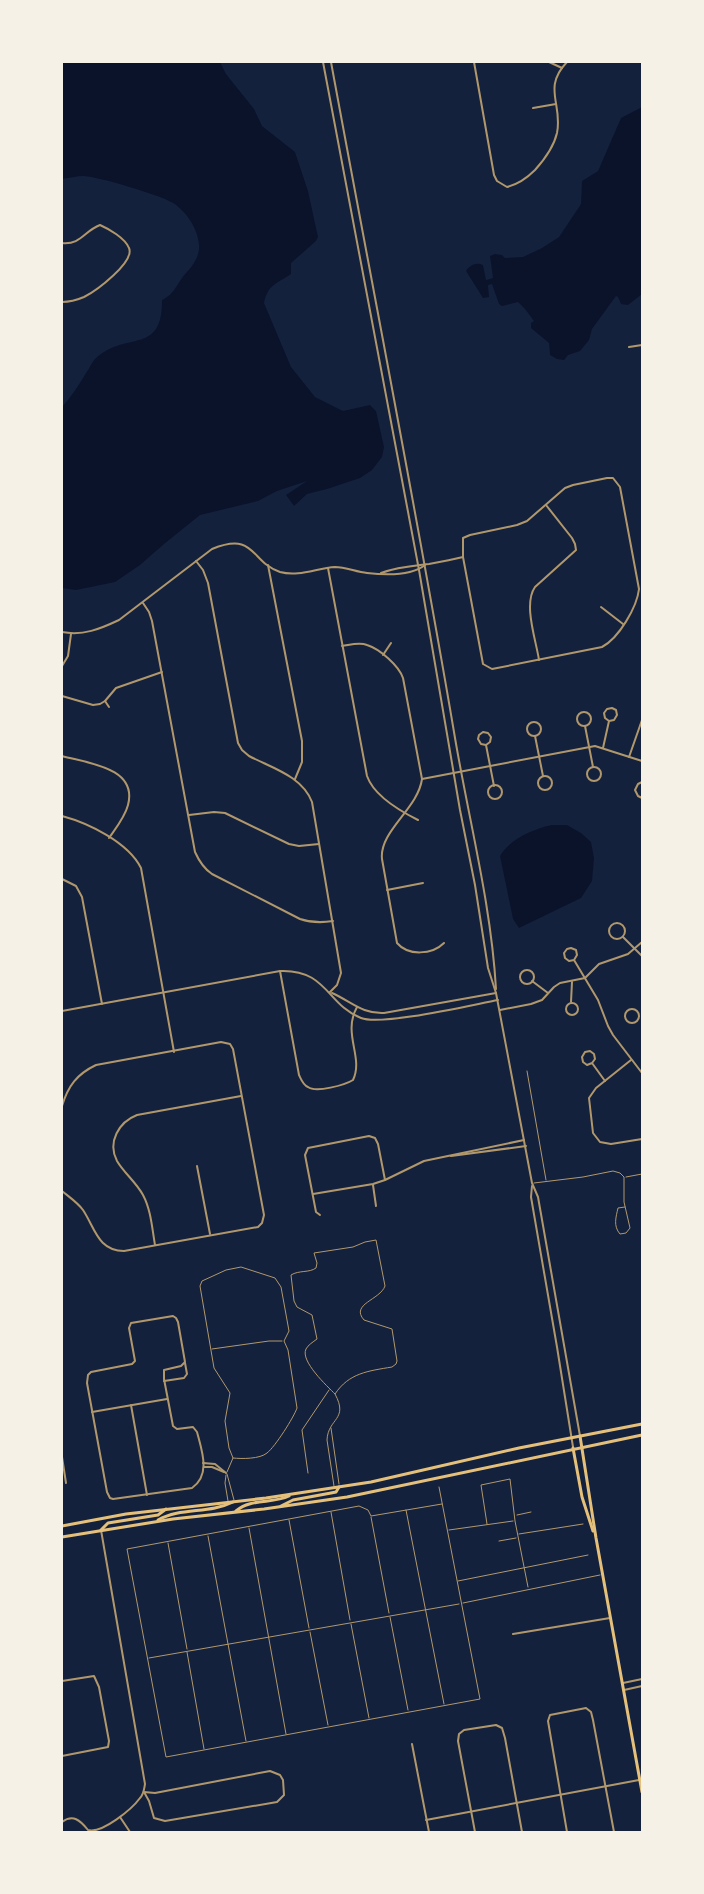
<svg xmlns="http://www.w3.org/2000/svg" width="704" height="1894" font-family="Barlow,sans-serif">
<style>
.water{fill:#0b132b}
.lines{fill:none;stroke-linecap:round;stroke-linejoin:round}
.service{stroke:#b1986c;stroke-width:1}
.minor{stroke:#b1986c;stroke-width:2}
.tertiary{stroke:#b1986c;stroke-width:2}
.secondary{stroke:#e5c07b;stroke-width:3}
</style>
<rect width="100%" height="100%" fill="#14213d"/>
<g class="water">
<path d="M62 62H220L226 74 254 109 262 126 295 152 308 191 318 237 316 241 291 263V274C277 284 268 284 264 303L291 367 315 397 343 411 370 405 376 411 384 447 382 457 372 470 360 478 327 489 307 494 294 506 286 495 307 481 277 491 258 501 200 515 164 544 140 565 115 582 76 590 62 588V407C71 397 79 385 86 373 90 368 92 361 97 357 128 331 162 355 162 300 176 293 176 284 186 273 193 266 200 255 199 245 198 229 186 211 173 203 160 195 99 177 84 176 77 176 69 178 62 179Z"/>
<path d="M642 107V294L628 305 621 304 618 297 616 296 592 329 589 340 580 351 568 355 564 360 557 359 550 355 549 343 531 328V323L534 321 525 309 518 302 502 306 499 304 492 284 488 285 489 297 483 298 466 271C470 265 476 262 483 265L486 280 493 278 490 256 495 254 502 255 505 258 523 257 542 248 559 237 581 204 582 181 598 171 621 118Z"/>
<path d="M552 825H567L581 833 591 842 594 858 592 881 581 898 519 928 513 919 500 856C510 839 533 829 552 825Z"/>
</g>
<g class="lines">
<g class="service">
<path d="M527 1071 546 1180"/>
<path d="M626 1177 642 1174"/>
<path d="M534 1183 583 1177 613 1171 620 1173 624 1177V1202L630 1228 626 1233 620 1234C613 1226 616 1217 618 1208L625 1207"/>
<path d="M212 1349 269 1341H282"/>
<path d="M331 1428 339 1484"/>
<path d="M227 1472 233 1458 229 1448 225 1421 230 1393 214 1368 200 1286 202 1281 226 1270 241 1267 275 1278 281 1287 289 1331 284 1341 288 1350 297 1408C294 1417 275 1447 267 1453 260 1459 242 1459 233 1458"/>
<path d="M308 1473 302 1430 329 1390"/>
<path d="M227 1474 234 1500"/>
<path d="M226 1475 225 1483 228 1501"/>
<path d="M334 1486 327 1440C328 1418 349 1420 335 1394 349 1373 368 1371 392 1367L396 1364 397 1361 392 1329 364 1320C350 1304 380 1300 385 1286L376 1240 365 1242 353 1247 314 1253 317 1263 316 1268C309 1273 299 1270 291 1275L294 1301 297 1307 312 1315 317 1339C313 1342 308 1345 306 1349 300 1361 327 1386 335 1394"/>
<path d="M439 1487 480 1699 166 1757 127 1549 359 1506 368 1510 371 1516 442 1504"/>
<path d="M406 1510 444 1704"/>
<path d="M331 1512 350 1620"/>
<path d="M517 1515 531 1512"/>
<path d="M371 1517 389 1613"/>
<path d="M289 1520 309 1628"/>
<path d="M487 1524 481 1485 510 1479 515 1521 528 1587"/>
<path d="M249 1528 286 1734"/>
<path d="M449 1530 513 1521"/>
<path d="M519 1534 583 1524"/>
<path d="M208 1536 246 1741"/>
<path d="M499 1541 516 1538"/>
<path d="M168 1543 187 1649"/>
<path d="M458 1581 588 1555"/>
<path d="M463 1603 600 1575"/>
<path d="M390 1617 408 1710"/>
<path d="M351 1624 369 1718"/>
<path d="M310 1632 328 1725"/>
<path d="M187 1652 204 1749"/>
<path d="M149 1658 459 1604"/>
</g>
<g class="minor">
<path d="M474 62 494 175 497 181 507 187C519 184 527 178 535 170 544 160 554 146 557 133 563 104 542 88 567 62"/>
<path d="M549 62 562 68"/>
<path d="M533 108 556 104"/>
<path d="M62 243C81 245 84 231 100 225 109 229 125 238 129 248 135 262 96 291 84 297 77 300 69 302 62 302"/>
<path d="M629 347 642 345"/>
<path d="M607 478H613L620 487 639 589C637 607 619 638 602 647L492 669 483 664 463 557V538L470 535 517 525 527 521 565 488 573 485Z"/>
<path d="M196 561 203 570 208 583 238 743 242 750 249 756C272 768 302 776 312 802L341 973 337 985 330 992"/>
<path d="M268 565 302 741V762L295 779"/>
<path d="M328 568 367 776C374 796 400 811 418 820"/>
<path d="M381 573C397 567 412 566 429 564 440 562 451 560 463 557"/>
<path d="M143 603 149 612 152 621 195 852C199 861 203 868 212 874L300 919C312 923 321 923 333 921"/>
<path d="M601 607 623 624"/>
<path d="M62 632C83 636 100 629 119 620L212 549C256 531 250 562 280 572 299 577 317 568 335 567 346 567 356 572 367 573 384 575 411 576 425 565"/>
<path d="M342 646C350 645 359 642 367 645 380 649 399 666 403 678L422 779C418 809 379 831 382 859L397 943C408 956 432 955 444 943"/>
<path d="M383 655 391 643"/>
<path d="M539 660C536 640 523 604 535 587L576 550 575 544 572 538 546 505"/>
<path d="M62 666 68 656 71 634"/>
<path d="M62 696 93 705 100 704 105 701 116 688 162 672"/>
<path d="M105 701 109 707"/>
<circle cx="584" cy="719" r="7"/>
<circle cx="534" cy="729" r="7"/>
<path d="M585 726 593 767"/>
<path d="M535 736 543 776"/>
<path d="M486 745 490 742 491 737 488 733 483 732 479 735 478 739 481 744 486 745 494 786"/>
<path d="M603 748 609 721 614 720 617 715 616 710 612 708 607 709 604 713 605 718 609 721"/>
<path d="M62 756C86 763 138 767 128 805 125 817 116 828 109 838"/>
<path d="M629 757 642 720"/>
<circle cx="594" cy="774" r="7"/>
<circle cx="545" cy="783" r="7"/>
<path d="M422 779 595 746 642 761"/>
<path d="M642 782 638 784 635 790 638 796 642 798"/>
<circle cx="495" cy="792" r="7"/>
<path d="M189 815 214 812 225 813 289 844 299 846 319 844"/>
<path d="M62 816C88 823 128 842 141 868L174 1052"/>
<path d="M62 879 76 886 82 897 102 1004"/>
<path d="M387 890 423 883"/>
<circle cx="617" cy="931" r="8"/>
<path d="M623 937 642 956"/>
<path d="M574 960 569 961 565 958 564 953 567 949 571 948 576 950 577 955 574 960 598 1000 608 1026 613 1035 642 1073"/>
<circle cx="527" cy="977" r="7"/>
<path d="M280 971 299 1075C301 1079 303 1085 308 1087 316 1093 345 1085 353 1080 364 1057 342 1034 357 1007"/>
<path d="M532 981 548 993"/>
<path d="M332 993C352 1002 362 1014 384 1013L496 993"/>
<path d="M571 1002 572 982"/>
<circle cx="572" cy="1009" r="6"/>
<circle cx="632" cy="1016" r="7"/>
<path d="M500 1010 531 1004 542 1000 554 987 560 983 585 978 599 964 628 954 642 942"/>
<path d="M62 1011 280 971C327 969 327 1005 361 1018 382 1026 471 1005 498 1000"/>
<path d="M631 1060 596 1088 589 1098 593 1133 600 1142 611 1144 642 1139"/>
<path d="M592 1063 595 1059 594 1054 590 1051 585 1052 582 1057 583 1062 587 1065 592 1063 605 1081"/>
<path d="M62 1106C68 1086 77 1074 96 1065L221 1042 230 1044 233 1049 264 1215 262 1223 258 1227 124 1251C98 1251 95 1228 83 1210 77 1202 69 1197 62 1191"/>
<path d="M451 1156 526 1146"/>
<path d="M197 1166 210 1234"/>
<path d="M373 1185 376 1206"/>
<path d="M313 1194 373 1184 385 1180 424 1161 524 1140"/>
<path d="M320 1215 316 1212 305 1155 308 1148 369 1136 375 1138 378 1144 385 1180"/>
<path d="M155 1245C152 1228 151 1210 143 1195 136 1182 124 1173 117 1161 107 1142 119 1122 137 1115L241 1096"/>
<path d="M173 1316 176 1318 178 1322 185 1362 181 1366 164 1370V1379L173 1426 177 1429 193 1427 197 1432C202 1451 211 1475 192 1488L113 1499 110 1498 107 1492 87 1383 88 1375 91 1372 132 1364 135 1361 129 1328 131 1323Z"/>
<path d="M164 1381 184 1378 187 1374 185 1363"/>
<path d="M131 1405 147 1495"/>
<path d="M92 1412 167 1399"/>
<path d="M62 1457 66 1483"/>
<path d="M203 1463 215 1464 226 1473"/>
<path d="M204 1467H212L224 1472"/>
<path d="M513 1634 610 1618"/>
<path d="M62 1681 94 1676 99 1687 109 1741 108 1747 62 1756"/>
<path d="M623 1683 642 1679"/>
<path d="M624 1690 642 1686"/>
<path d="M412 1744 429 1832"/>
<path d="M270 1771 280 1775 283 1780 284 1795 277 1802 165 1821 154 1818 149 1801 144 1792 155 1793Z"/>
<path d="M120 1817 130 1832"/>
<path d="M426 1820 639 1780"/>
<path d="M62 1822C73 1814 80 1820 88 1830 102 1834 132 1809 140 1798 144 1794 144 1789 145 1784L101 1530"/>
<path d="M475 1832 458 1741 459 1734 464 1730 496 1725 502 1728 505 1738 522 1832"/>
<path d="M567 1832 548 1721 550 1715 586 1708 591 1712 593 1720 614 1832"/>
</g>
<g class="tertiary">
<path d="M323 62 419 570 460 810 475 885 488 968 496 993 532 1183 538 1197 580 1436"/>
<path d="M331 62C372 285 416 508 454 732 468 817 491 902 496 989"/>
<path d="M532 1186 531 1197 557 1347 573 1447"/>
</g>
<g class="secondary">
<path d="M580 1436 596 1538 642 1792"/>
<path d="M573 1448 582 1497 593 1531"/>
<path d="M281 1506 293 1500 331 1493 336 1492 339 1487"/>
<path d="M236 1511C251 1498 272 1504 289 1496"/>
<path d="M158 1520C181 1507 209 1514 233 1502"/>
<path d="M62 1526 126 1514 266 1498 371 1482 519 1448 642 1424"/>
<path d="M101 1530 108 1523 158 1515 166 1509"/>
<path d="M62 1537 173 1519 264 1509 347 1497 642 1435"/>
</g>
</g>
<rect width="704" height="1894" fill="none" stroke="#f6f1e7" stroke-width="126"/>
</svg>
